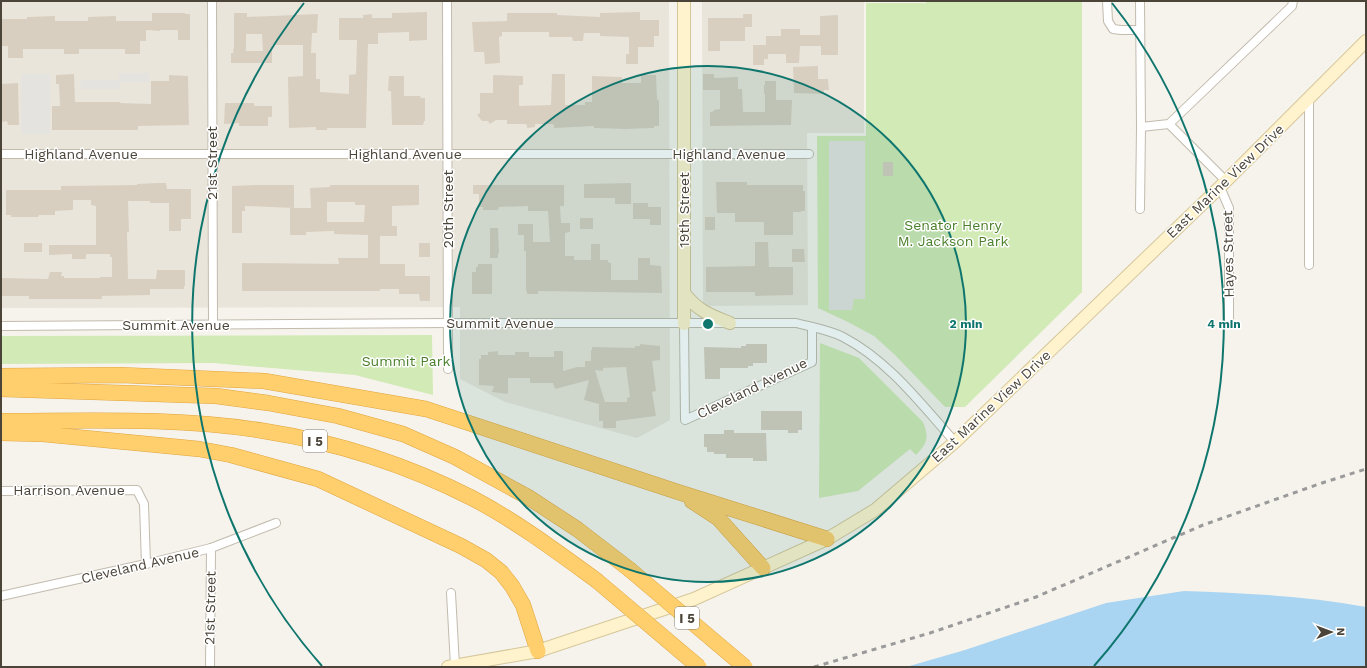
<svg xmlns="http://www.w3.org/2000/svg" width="1367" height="668" font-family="'Work Sans',sans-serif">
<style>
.residential{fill:#eae5da}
.green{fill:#d2eab5}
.parking{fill:#e5e3e0}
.water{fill:#a9d4f2}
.building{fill:#d8cfc1;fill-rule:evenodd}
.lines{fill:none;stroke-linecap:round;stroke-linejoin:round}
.street-casing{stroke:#c2bbae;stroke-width:10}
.secondary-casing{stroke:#d6c79b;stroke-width:14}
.highway-casing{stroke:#e0a43c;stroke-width:16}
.street{stroke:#fff;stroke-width:8}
.secondary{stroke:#fff3cd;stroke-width:12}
.highway{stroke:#ffcf6e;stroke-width:15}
.rail{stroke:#9a9a9a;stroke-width:3;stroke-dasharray:5 5;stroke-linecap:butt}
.highway-bridge-casing{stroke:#e0a43c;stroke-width:16;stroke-linecap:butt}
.highway-bridge{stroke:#ffcf6e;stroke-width:15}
.ring{fill:none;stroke:#0f766e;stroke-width:2}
.labels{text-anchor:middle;stroke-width:3;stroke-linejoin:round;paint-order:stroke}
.shield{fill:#fff;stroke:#817c74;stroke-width:1}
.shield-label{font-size:13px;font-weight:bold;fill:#4b4439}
.street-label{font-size:14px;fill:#4b4439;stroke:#fff}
.park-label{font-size:14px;fill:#4a7f2a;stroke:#fff}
.centre{fill:#0f766e;stroke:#fff;stroke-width:2}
.ring-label{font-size:12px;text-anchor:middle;font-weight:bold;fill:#0f766e;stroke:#fff;stroke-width:3;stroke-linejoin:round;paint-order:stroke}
</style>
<rect width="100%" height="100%" fill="#f6f3ec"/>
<g class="residential">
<path d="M1 1H669L670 420 637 438 505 402 460 379V307L1 308Z"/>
<path d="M702 1H864V133H807L808 305 703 306Z"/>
</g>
<g class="green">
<path d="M927 1H1082V292L965 407H945L895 355 874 336 848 322 818 308 817 136H866V3H926Z"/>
<path d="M432 335 433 395 355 375 213 363 1 364V336Z"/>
<path d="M820 343 859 358 923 422C929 437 928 443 916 455L910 449 858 491 819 498Z"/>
</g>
<g class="parking">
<path d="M119 73H149V82H120V89H81L80 80H119Z"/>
<rect x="21" y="74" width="29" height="60"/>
<path d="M829 141H865V299H854L852 310H829Z"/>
</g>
<path class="water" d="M1184 591C1245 593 1306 596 1366 607V667H906L965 650 1106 603Z"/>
<g class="building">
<path d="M427 12V40L409 41V32L378 33V44H368L366 128H327V130H316V127L289 128 288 77 303 76V45H272V63H231V53H233L234 46V13H247V17L318 14 317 33H312L311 53H316V79H320V92L349 94V75L356 74 357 40H339V18H363V15L372 14V18H392V13ZM246 34H262L263 51H246Z"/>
<path d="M640 12V20H659V36H654V47H638V64H626V54H629V37L600 36V33H584L583 41H573L572 37H549V32H502V36L499 37 500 63 485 64 484 52H474L472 22 507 21V13H557V15L600 17V13Z"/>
<path d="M152 13H185V14H190V40H178V30H160V31L146 30V41H140V54H125V49H79V54H64V49H23V58H8V46H1V19H27V17L55 16V21H88V17L116 16V21H152Z"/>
<path d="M743 14H752V27H745V41H720V51H708V18H743Z"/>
<path d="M838 15V55H821V46H800L799 63H786V54H768V59H764V65H753V45H766V36H781V29H800V35H820V16Z"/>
<path d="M818 66V79H828L829 90H824V94L794 93 793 67Z"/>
<path d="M74 74 75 102H120V103L151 104V81H169V75L188 76 189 125 138 126V130H52V106H60L59 84H56V75Z"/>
<path d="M552 74H565V105H585V102H592V76L622 77V83H641V75H656L657 99 659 101V126H654V128L625 129 594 128V126L554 128V125L552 124H535V127L527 128V125L525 124H507V120H496L490 124 488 121H482L477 115 480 113V93H493V75L523 76V85H519V106L551 105Z"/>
<path d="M703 74H714V78L738 77V89H742L743 112H765V94H764V85H765V81H776V100H792L791 125 710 126V112L714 111V110L720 109V90H703Z"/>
<path d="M389 76H404V96H420L421 98H425V121H424L423 125H392L391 91H388Z"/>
<path d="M18 83 19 125H8L7 121 1 122 2 84Z"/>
<path d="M225 103H254V106H272V117H268V126H239V123L224 124Z"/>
<rect x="883" y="162" width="10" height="14"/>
<path d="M716 182H747V185H803V191H805V211H801V212H793V235H764V222H735V213H717Z"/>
<path d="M157 183H166L167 189H191V219H181V231H169V203H150V201H128L129 232H127L128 279H156L157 270H185V286H184V289H150V295L102 296V299H29V296H1V278L48 279 50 272H62L61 276H64V278H100V277H112V257H110V254H86V259H72V254L49 255V245H96V206L91 205V200H73V210L55 211V215H39L38 217H11V215H6V190H61V186L137 185V184Z"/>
<path d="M631 183V204H615V198H584V184Z"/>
<path d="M256 185H294V208L245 206V211H242V233H232V186Z"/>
<path d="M330 185H419V205L392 206V226H397V236H380V264H405V276H430V301H420L419 294H399V289H380V291H242V263L339 264 338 258H368V235L334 234V231L306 232V235H290V208H311L310 188 330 187ZM327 202H355V205H365L364 222H327Z"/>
<path d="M473 185H564V206H560L561 223H570V232L565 233V256H574V260H591V244H600V260H608V262L611 263V280H638V258H650V265L661 266 662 293 538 291V294H527V291H526V251H524V235H518V224H533V242H550L548 211H528V206L499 207 498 210H483V207H479V194H473Z"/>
<path d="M633 203H648V207H661V225H650V219H633Z"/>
<rect x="705" y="217" width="10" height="13"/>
<rect x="580" y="218" width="13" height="11"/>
<path d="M490 228H498L499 253H498V258H490Z"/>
<path d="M755 242H768L769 267H793V295L755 296V292H706V267L755 266Z"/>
<rect x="24" y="243" width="18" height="9"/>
<rect x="419" y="243" width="11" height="14"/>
<path d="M792 249H804L805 262H792Z"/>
<path d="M478 264H492V294H472V272H476V267H478Z"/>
<path d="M640 344 660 346V360L652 361 656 391 652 392 656 416 616 421V428H603V421H599V404L584 400 589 380 555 389 553 383H530V378H508V394L492 392 494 386 479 385V359H481V355H488V352L498 351V355H515V352H529V357H554V351H563V371L577 367H585V361H591V350H592V347L635 348V346H640ZM626 367 630 397 627 398V402H605L595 370 603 371V368Z"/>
<path d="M746 344H767V363H753V366H748V368H720V379H705L704 347 741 348V346H746Z"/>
<path d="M761 411H802V430H798V433H788V430H761Z"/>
<path d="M724 430H734V433H766L767 461H753V458H726V454H714V452H707V447H704V434H724Z"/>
</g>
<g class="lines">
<g class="street-casing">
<g id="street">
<path d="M212 1 213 324"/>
<path d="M447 1 448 369"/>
<path d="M1107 1 1108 21 1113 29 1121 30H1140"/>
<path d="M1140 1 1141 127 1169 124 1292 6 1293 1"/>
<path d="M1169 124 1226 181"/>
<path d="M1 154H809"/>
<path d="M1220 187 1229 208V322"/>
<path d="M1140 209 1141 127"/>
<path d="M1309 265V98"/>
<path d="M684 324 685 420 812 362V327"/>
<path d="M1 326 448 323H796C811 327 829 330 843 337 889 361 921 404 955 442"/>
<path d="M1 491 137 490 144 504 146 564"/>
<path d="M451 593 455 666"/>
<path d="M1 596 146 564 211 548 276 523"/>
<path d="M210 667 211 548"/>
</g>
</g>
<g class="secondary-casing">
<g id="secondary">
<path d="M684 1V324"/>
<path d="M684 293C698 311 710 315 730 323"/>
<path d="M448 667 538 651 694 599 827 539 875 510 955 442 1220 187 1366 41"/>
</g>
</g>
<g class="highway-casing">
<g id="highway">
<path d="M1 376 120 375 264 381 426 409 678 492 827 539"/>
<path d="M1 389 216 396 268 403 338 416 403 434 455 457 528 497 577 529 629 569"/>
<path d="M1 421C88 421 178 417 264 431 335 442 407 465 472 498 516 521 556 551 596 580"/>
<path d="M1 433 43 434 199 449 231 455 318 479 461 546 486 560 501 572 512 586 523 605 538 651"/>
<path d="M692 501 718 518 763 568"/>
</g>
</g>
<use href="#street" class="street"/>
<use href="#secondary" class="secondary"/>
<use href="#highway" class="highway"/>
<path class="rail" d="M814 667 930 633 1036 597 1203 525 1322 483 1366 469"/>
<g class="highway-bridge-casing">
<g id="highway-bridge">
<path d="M629 569 745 667"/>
<path d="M596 580 699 667"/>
</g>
</g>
<use href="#highway-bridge" class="highway-bridge"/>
</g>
<circle cx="708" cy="324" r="258" fill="#0f766e" fill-opacity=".12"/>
<g class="ring">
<circle cx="708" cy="324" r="258"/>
<path d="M322 666A516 516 0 0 1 304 3M1112 3A516 516 0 0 1 1094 666"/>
</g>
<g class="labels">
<g class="shield">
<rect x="303" y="430" width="24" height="22" rx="3"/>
<rect x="675" y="607" width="24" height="22" rx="3"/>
</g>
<g class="shield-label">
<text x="315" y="446">I 5</text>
<text x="687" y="623">I 5</text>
</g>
<g class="street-label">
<text x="81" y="159">Highland Avenue</text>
<text x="405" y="159">Highland Avenue</text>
<text x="729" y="159">Highland Avenue</text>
<text transform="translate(212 163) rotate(-90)" y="5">21st Street</text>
<text transform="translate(1225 181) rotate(-44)" y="5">East Marine View Drive</text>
<text transform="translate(448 209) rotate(-90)" y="5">20th Street</text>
<text transform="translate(684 210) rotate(-90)" y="5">19th Street</text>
<text transform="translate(1228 254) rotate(-91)" y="5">Hayes Street</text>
<text x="500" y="328">Summit Avenue</text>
<text x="176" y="330">Summit Avenue</text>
<text transform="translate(752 388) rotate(-26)" y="5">Cleveland Avenue</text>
<text transform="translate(991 406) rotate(-43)" y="5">East Marine View Drive</text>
<text x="69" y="495">Harrison Avenue</text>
<text transform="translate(140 565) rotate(-13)" y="5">Cleveland Avenue</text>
<text transform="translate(210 608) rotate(-89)" y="5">21st Street</text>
</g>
<g class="park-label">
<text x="953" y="230">Senator Henry<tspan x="953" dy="16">M. Jackson Park</tspan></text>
<text x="406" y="366">Summit Park</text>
</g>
</g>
<circle cx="708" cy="324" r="6" class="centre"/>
<g class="ring-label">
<text x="966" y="328">2 min</text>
<text x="1224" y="328">4 min</text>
</g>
<rect width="1367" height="668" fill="none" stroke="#4b4439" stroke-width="4"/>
<g transform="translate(1331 632) rotate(89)" stroke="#ffffff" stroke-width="3" paint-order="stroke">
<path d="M0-3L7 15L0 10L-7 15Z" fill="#4b4439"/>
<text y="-6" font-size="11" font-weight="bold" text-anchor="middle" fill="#4b4439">N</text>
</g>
</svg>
